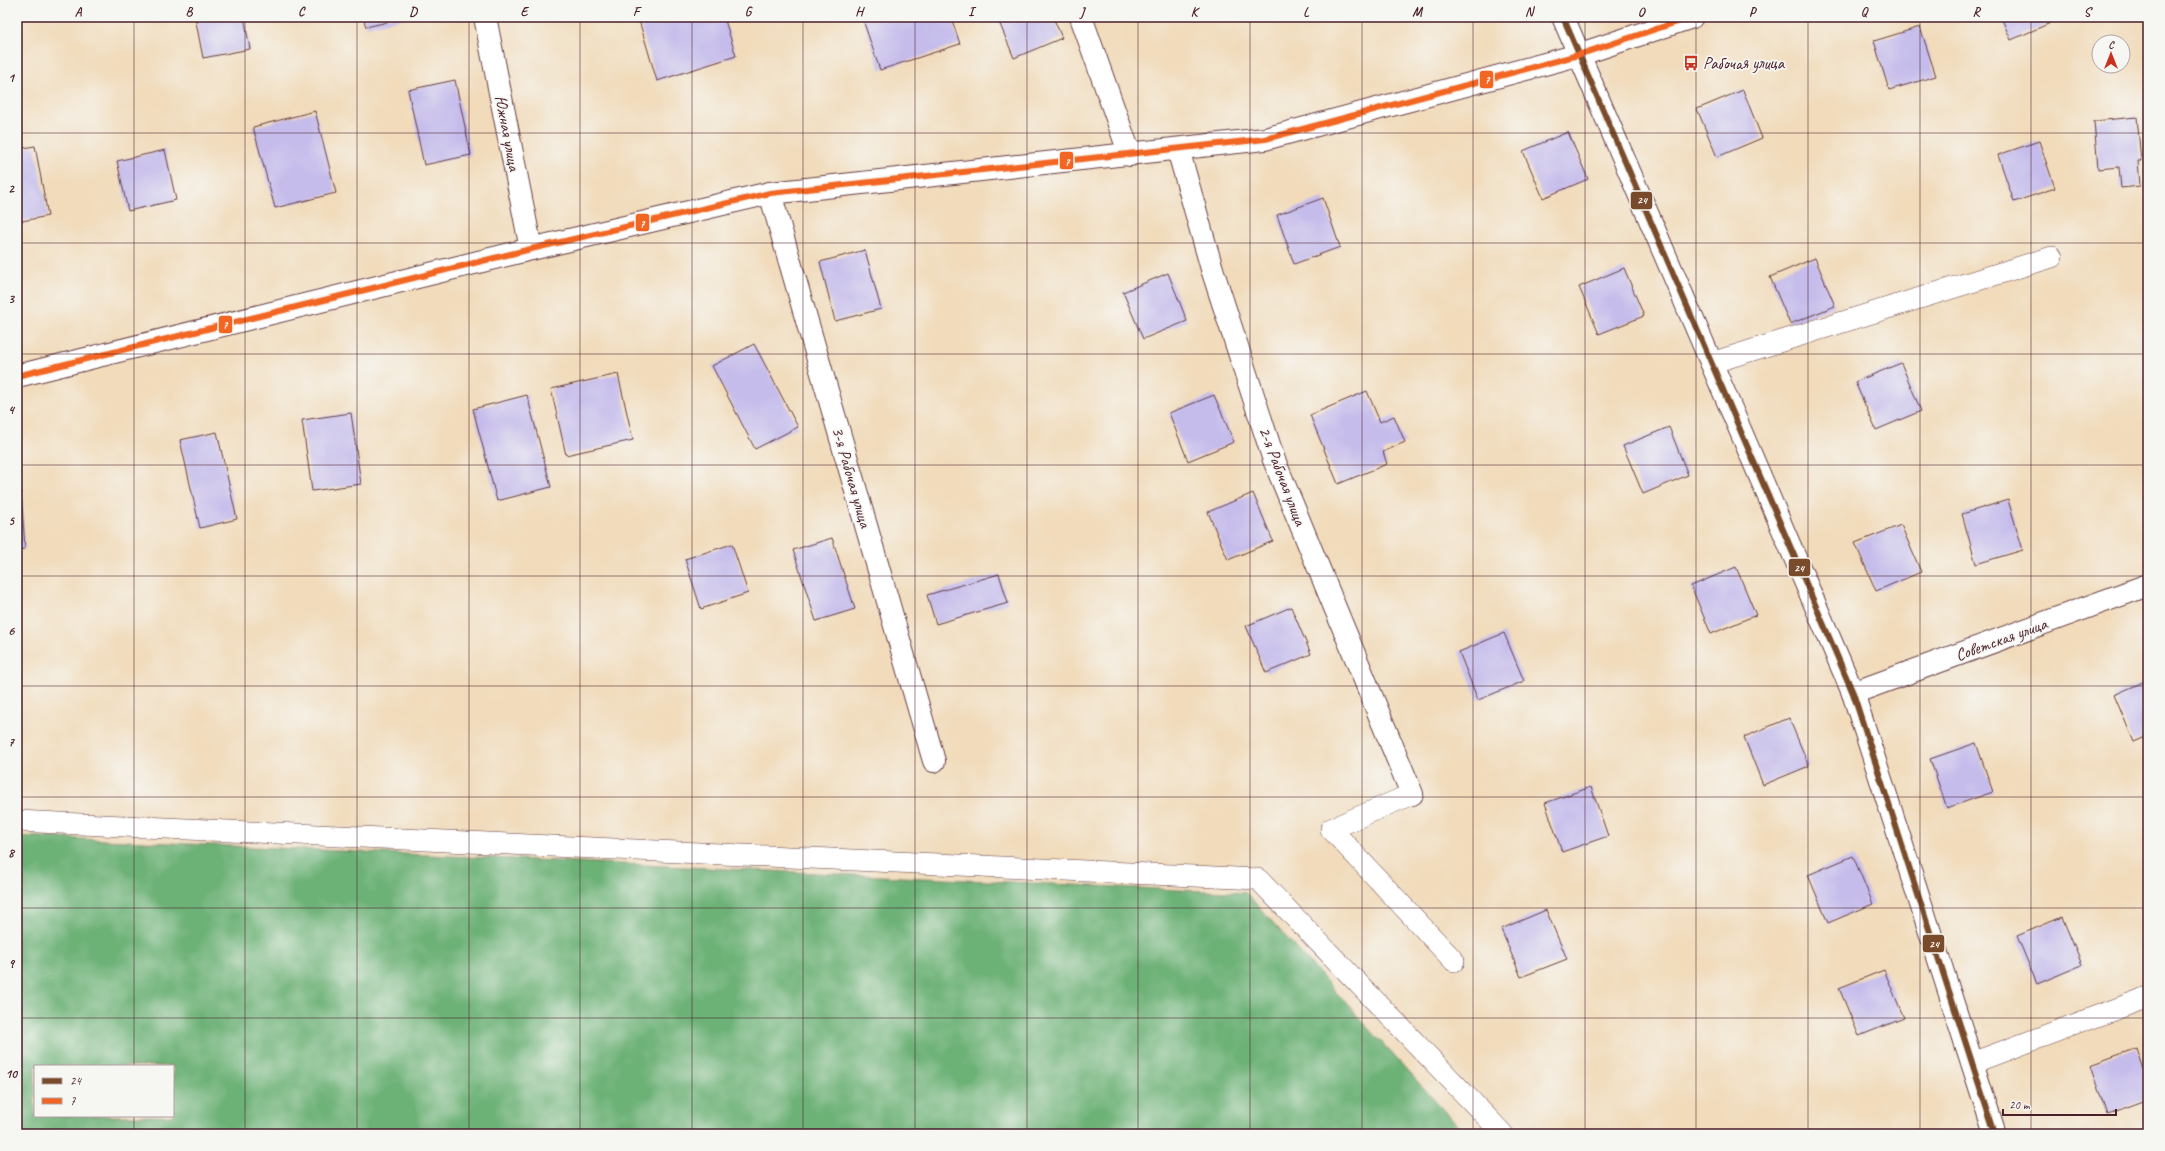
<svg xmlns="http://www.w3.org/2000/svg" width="2165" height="1151" font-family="Caveat,sans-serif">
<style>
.forest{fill:#6cb176;stroke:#5b6850;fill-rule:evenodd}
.building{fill:#c5bceb}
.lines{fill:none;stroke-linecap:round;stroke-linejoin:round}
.service-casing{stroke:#633b41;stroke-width:22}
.minor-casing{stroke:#633b41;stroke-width:24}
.tertiary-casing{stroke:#633b41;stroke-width:24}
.service{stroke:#fff;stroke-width:21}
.minor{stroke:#fff;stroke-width:22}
.tertiary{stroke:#fff;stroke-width:22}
.bus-1-casing{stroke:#f6f6f2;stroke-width:9}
.bus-2-casing{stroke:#f6f6f2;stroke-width:9}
.bus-1{stroke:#7a4b2a;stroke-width:6}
.bus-2{stroke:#f26522;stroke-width:6}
.grid{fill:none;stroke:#4a1f2b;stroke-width:1;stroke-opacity:0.55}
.labels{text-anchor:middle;stroke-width:3.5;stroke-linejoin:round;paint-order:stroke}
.poi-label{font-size:17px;fill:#4a1f2b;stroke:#f6f6f2;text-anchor:start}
.street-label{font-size:17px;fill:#4a1f2b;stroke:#f6f6f2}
.line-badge{stroke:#f6f6f2;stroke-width:1.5}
.badge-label{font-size:11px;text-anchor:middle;font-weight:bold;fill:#fff}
.neatline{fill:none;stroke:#4a1f2b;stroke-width:1.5}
.grid-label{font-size:13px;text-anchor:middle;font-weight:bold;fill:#4a1f2b}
</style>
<rect width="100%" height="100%" fill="#f6f6f2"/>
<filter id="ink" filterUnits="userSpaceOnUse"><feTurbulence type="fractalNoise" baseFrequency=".025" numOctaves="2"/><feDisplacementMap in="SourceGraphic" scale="8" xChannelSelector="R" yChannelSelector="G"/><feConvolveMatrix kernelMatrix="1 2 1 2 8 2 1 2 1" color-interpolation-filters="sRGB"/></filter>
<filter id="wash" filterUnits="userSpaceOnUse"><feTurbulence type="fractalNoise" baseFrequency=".012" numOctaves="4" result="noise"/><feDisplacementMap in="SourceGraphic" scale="16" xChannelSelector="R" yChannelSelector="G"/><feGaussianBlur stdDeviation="0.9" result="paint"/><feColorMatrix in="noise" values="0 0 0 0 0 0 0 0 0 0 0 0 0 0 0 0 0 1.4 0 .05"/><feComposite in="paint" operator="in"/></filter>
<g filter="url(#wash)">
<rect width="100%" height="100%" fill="#f1dbbb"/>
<path class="forest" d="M17 836 1246 893 1465 1134H17ZM35 1066H173V1116H35Z"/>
<g id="blocks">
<g class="building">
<path d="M195 17H244L250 49 203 58Z"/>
<path d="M363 17H405V18L366 27Z"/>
<path d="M638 17H724L736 56 657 81Z"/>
<path d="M862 17H951L960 44 880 70Z"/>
<path d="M997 17H1053L1062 38 1014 58Z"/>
<path d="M2001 17H2054L2055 21 2011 40Z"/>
<path d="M1920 27 1936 76 1889 90 1874 41Z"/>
<path d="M455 80 471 155 424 165 408 90Z"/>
<path d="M1743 90 1762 138 1717 157 1697 109Z"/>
<path d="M315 111 336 193 275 208 253 127Z"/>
<path d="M2137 117 2141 161H2138L2140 186 2121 188 2119 167 2098 169 2094 121Z"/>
<path d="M1568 132 1588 179 1543 198 1523 151Z"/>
<path d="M2039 141 2055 188 2014 202 1998 155Z"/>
<path d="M35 146 48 216 17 222V149Z"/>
<path d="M165 150 176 200 128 211 117 161Z"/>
<path d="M1323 198 1340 247 1294 264 1277 215Z"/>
<path d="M865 250 881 309 835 321 820 262Z"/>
<path d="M1815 258 1835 306 1790 324 1770 277Z"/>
<path d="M1624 268 1644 316 1599 334 1579 287Z"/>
<path d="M1168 273 1187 321 1143 339 1123 292Z"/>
<path d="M754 344 798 427 755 449 712 366Z"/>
<path d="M1901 363 1921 411 1876 430 1855 382Z"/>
<path d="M618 374 633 440 566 455 551 389Z"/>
<path d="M1367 391 1380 422 1394 416 1405 442 1383 452 1387 464 1338 484 1310 415Z"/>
<path d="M527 395 551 487 497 501 473 409Z"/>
<path d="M1214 395 1234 442 1188 461 1169 413Z"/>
<path d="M351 413 361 484 312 491 302 420Z"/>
<path d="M1669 427 1688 475 1643 494 1623 446Z"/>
<path d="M217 432 237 519 200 528 180 440Z"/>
<path d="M17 461H19L25 549 17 550Z"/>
<path d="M1253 493 1273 541 1228 560 1208 512Z"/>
<path d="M2008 500 2023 550 1976 564 1962 514Z"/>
<path d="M1901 525 1921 572 1876 591 1855 543Z"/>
<path d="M832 538 855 609 816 621 793 550Z"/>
<path d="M732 544 748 593 701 609 685 559Z"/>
<path d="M1736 567 1756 615 1711 634 1691 586Z"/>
<path d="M999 574 1008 603 936 624 927 595Z"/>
<path d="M1291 607 1311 654 1266 673 1246 626Z"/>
<path d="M1504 633 1524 681 1478 700 1459 652Z"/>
<path d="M2148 680V736L2134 742 2114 695Z"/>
<path d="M1789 718 1809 766 1763 785 1744 737Z"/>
<path d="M1976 743 1993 792 1947 808 1930 759Z"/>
<path d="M1591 787 1608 836 1562 852 1545 803Z"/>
<path d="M1853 856 1873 904 1828 923 1808 875Z"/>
<path d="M1546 910 1567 959 1521 977 1501 929Z"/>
<path d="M2062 917 2082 965 2037 984 2017 936Z"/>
<path d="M1884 970 1904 1018 1859 1036 1839 988Z"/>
<path d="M2137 1048 2148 1082V1099L2107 1114 2090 1065Z"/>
</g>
</g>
</g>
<g filter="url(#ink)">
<use href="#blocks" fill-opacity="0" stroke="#633b41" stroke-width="1"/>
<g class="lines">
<g class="service-casing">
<g id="service">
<path d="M1711 363 2052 257"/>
<path d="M1412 794 1331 829 1454 961"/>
<path d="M17 821 1258 879 1503 1134"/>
<path d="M1972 1063 2148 997"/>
</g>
</g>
<g class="minor-casing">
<g id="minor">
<path d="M485 17 531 249"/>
<path d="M1081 17 1130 155"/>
<path d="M1563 17 1853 693 1995 1134"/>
<path d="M1178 149 1212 269 1274 460 1412 794"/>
<path d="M770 193 934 761"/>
<path d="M1853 693 2148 585"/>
</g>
</g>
<g class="tertiary-casing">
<path id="tertiary" d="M17 376 531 249 770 193 1265 139 1578 55 1692 17"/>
</g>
<use href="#service" class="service"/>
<use href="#minor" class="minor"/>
<use href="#tertiary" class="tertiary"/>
<g class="bus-1-casing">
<path id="bus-1" d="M1563 17 1853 693 1995 1134"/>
</g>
<g class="bus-2-casing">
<path id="bus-2" d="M17 376 531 249 770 193 1265 139 1578 55 1692 17"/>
</g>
<use href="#bus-1" class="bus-1"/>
<use href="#bus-2" class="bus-2"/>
</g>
</g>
<path class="grid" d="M134 17V1066M245 17V1134M357 17V1134M469 17V1134M580 17V1134M692 17V1134M803 17V1134M915 17V1134M1027 17V1134M1138 17V1134M1250 17V1134M1362 17V1134M1473 17V1134M1585 17V1134M1696 17V1134M1808 17V1134M1920 17V1134M2031 17V1134M17 133H2148M17 243H2148M17 354H2148M17 465H2148M17 576H2148M17 686H2148M17 797H2148M17 908H2148M17 1018H2148M134 1116V1134"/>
<defs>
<g id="bus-bare" transform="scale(1.2)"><path d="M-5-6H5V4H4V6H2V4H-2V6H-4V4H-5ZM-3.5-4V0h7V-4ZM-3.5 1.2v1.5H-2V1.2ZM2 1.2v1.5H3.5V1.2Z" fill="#c8321e" stroke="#f6f6f2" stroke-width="2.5" paint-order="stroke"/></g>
</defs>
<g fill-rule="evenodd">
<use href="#bus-bare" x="1691" y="63"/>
</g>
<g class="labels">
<g class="poi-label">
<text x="1703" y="69">Рабочая улица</text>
</g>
<g class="street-label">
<text transform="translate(508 133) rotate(79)" y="6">Южная улица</text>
<text transform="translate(1283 476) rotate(69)" y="6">2-я Рабочая улица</text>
<text transform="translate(852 477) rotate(74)" y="6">3-я Рабочая улица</text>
<text transform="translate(2001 639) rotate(-20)" y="6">Советская улица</text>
</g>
</g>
<g class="line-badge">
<rect x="1479" y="70" width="15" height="19" rx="4" fill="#f26522"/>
<rect x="1059" y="151" width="15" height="19" rx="4" fill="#f26522"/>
<rect x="1630" y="191" width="23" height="19" rx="4" fill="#7a4b2a"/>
<rect x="635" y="213" width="15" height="19" rx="4" fill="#f26522"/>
<rect x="218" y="315" width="15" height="19" rx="4" fill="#f26522"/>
<rect x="1788" y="558" width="23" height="19" rx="4" fill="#7a4b2a"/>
<rect x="1922" y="934" width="23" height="19" rx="4" fill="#7a4b2a"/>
</g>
<g class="badge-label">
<text x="1487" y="83">7</text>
<text x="1067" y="165">7</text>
<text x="1642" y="204">24</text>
<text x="642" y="227">7</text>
<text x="225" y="328">7</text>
<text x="1799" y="572">24</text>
<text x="1934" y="948">24</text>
</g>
<rect width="2165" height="1151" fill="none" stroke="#f6f6f2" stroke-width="44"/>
<rect x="34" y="1065" width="140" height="52" fill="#f6f6f2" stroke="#b1a0a2"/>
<rect x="42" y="1078" width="20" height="6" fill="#7a4b2a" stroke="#b1a0a2"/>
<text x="70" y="1085" font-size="12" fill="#4a1f2b">24</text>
<rect x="42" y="1098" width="20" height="6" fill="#f26522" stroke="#b1a0a2"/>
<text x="70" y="1105" font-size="12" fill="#4a1f2b">7</text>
<g transform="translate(2111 54)"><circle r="19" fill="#f6f6f2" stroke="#b1a0a2"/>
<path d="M0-3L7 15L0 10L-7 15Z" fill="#c8321e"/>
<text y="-6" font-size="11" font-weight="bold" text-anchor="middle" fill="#4a1f2b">С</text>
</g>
<path d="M2003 1109v6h113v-6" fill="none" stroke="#4a1f2b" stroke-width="2"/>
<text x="2009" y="1109" font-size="12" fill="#4a1f2b" stroke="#f6f6f2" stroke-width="3" paint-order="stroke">20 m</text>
<rect x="22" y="22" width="2121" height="1107" class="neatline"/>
<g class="grid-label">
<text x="78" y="16">A</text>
<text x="189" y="16">B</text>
<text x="301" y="16">C</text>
<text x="413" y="16">D</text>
<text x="524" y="16">E</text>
<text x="636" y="16">F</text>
<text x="748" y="16">G</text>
<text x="859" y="16">H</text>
<text x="971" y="16">I</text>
<text x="1082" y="16">J</text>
<text x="1194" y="16">K</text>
<text x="1306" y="16">L</text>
<text x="1417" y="16">M</text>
<text x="1529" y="16">N</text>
<text x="1641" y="16">O</text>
<text x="1752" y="16">P</text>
<text x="1864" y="16">Q</text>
<text x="1976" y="16">R</text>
<text x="2087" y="16">S</text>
<text x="11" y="82">1</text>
<text x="11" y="193">2</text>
<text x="11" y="303">3</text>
<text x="11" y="414">4</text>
<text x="11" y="525">5</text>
<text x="11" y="635">6</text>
<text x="11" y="746">7</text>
<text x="11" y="857">8</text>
<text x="11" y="968">9</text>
<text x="11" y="1078">10</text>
</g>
</svg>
